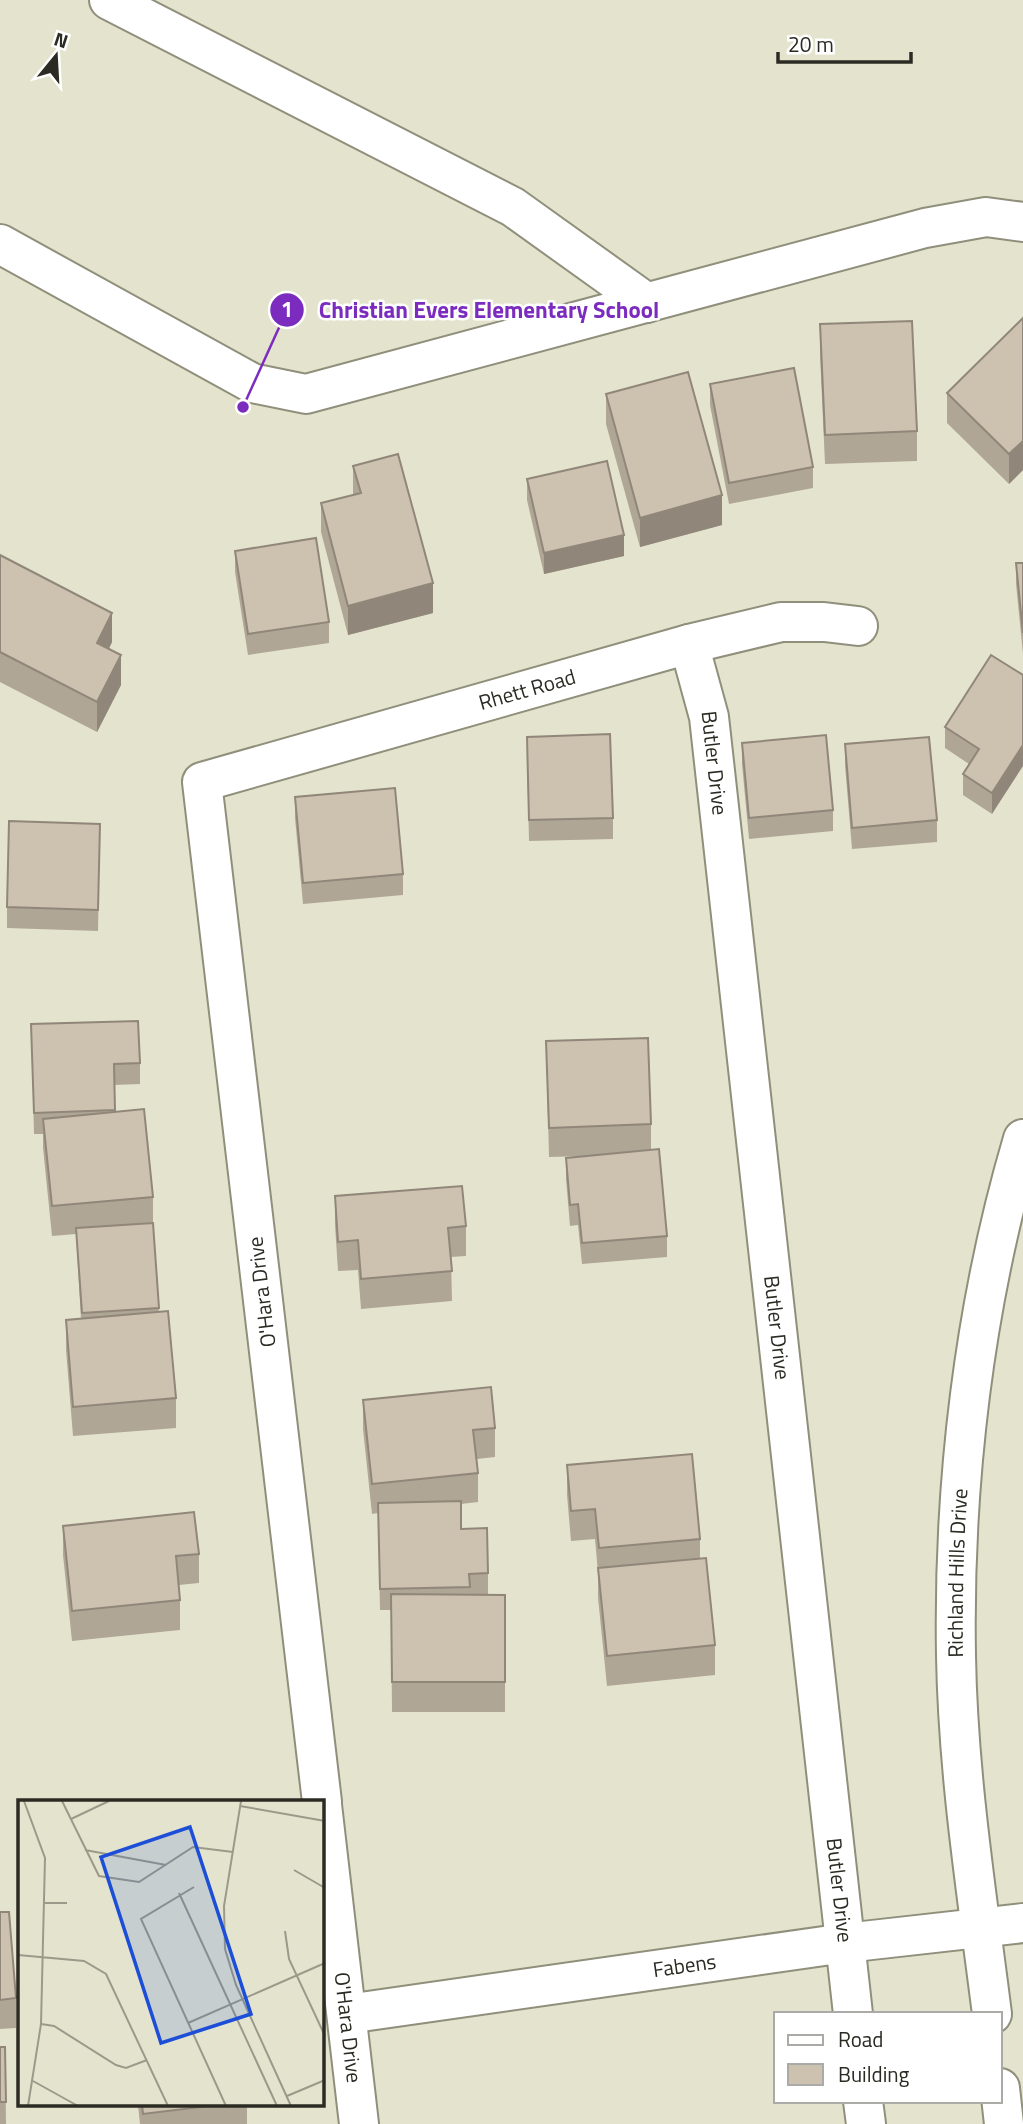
<svg xmlns="http://www.w3.org/2000/svg" width="1023" height="2124" font-family="'Titillium Web',sans-serif">
<style>
.lines{fill:none;stroke-linecap:round;stroke-linejoin:round}
.minor-casing{stroke:#8f8f7b;stroke-width:42}
.minor{stroke:#fff;stroke-width:38}
.wall{fill:#b0a696}
.shaded-wall{fill:#90877a}
.building{fill:#cdc1af;stroke:#90877a;stroke-width:2}
.labels{text-anchor:middle;stroke-width:5;stroke-linejoin:round;paint-order:stroke}
.street-label{font-size:21px;fill:#2b2b23;stroke:#fff}
.inset-road{fill:none;stroke:#9a9a8a;stroke-width:2}
.view{fill:#1d4ed8;fill-opacity:0.15;stroke:#1d4ed8;stroke-width:3.5}
.inset-edge{fill:none;stroke:#2b2b23;stroke-width:3.5}
.leader{fill:none;stroke:#7b2cbf;stroke-width:2.5}
.callout-dot{fill:#7b2cbf;stroke:#fff;stroke-width:2.5}
.mark-label{font-size:21px;text-anchor:middle;font-weight:bold;fill:#fff}
.callout-label{font-size:23px;text-anchor:middle;font-weight:bold;fill:#7b2cbf;stroke:#fff;stroke-width:5;stroke-linejoin:round;paint-order:stroke}
</style>
<rect width="100%" height="100%" fill="#e4e4ce"/>
<g class="lines">
<g class="minor-casing">
<g id="minor">
<path d="M109 0 513 207 647 303"/>
<path d="M0 244 252 383 306 394 925 228 986 217 1023 222"/>
<path id="s1" d="M689 644 709 717 853 2014"/>
<path id="s2" d="M322 1802 202 782 689 644 781 622H824L858 626"/>
<path id="s3" d="M322 1805 359 2124"/>
<path id="s4" d="M347 2014 845 1943 1023 1923"/>
<path id="s5" d="M992 2014C977 1895 958 1776 956 1656 953 1483 974 1305 1023 1139"/>
<path d="M1000 2088 1004 2124"/>
<path d="M863 2101 866 2124"/>
</g>
</g>
<use href="#minor" class="minor"/>
</g>
<g class="wall">
<path d="M1023 318V470L1009 484 947 423V393Z"/>
<path d="M820 324 917 431V461L825 464 820 354Z"/>
<path d="M710 384 813 467V488L729 504 710 405Z"/>
<path d="M606 394 722 525 640 547 606 424Z"/>
<path d="M353 466 433 613 348 635 321 532V503L353 495Z"/>
<path d="M527 479 624 556 544 574 527 500Z"/>
<path d="M235 551 329 622V643L248 655 235 572Z"/>
<path d="M0 555 112 642 109 649 121 685 97 732 0 682Z"/>
<path d="M1016 563H1023V654L1016 584Z"/>
<path d="M1023 675 992 814 963 795V774L969 764 945 748V727Z"/>
<path d="M742 743 833 810V831L749 839 742 764Z"/>
<path d="M845 744 937 820V842L852 849 845 765Z"/>
<path d="M527 758 613 818V839L529 841Z"/>
<path d="M295 797 403 874V895L303 904 295 818Z"/>
<path d="M100 824 98 931 7 928V907Z"/>
<path d="M31 1024 140 1063V1084L114 1085 115 1112 153 1197V1223L159 1312 176 1398V1428L73 1436 66 1350V1320L81 1319 76 1234 52 1236 43 1148V1134H34Z"/>
<path d="M546 1041 651 1124V1150L667 1236V1257L582 1264 578 1225 570 1226 566 1179V1158L585 1156 549 1157Z"/>
<path d="M335 1196 466 1226V1256L451 1257 452 1301 361 1309 358 1270 338 1271 335 1225Z"/>
<path d="M363 1400 495 1428V1457L477 1459 478 1473V1502L461 1504V1529L488 1573V1594L505 1595V1712H392L391 1610H380L378 1513 372 1514 363 1429Z"/>
<path d="M567 1465 700 1539V1558L715 1645V1675L607 1686 598 1598V1573L595 1539 571 1541 567 1495Z"/>
<path d="M63 1526 199 1554V1583L179 1585 180 1600V1630L72 1641 63 1555Z"/>
<path d="M0 1912 16 1998V2028L0 2029Z"/>
<path d="M0 2047H5L6 2124H0Z"/>
<path d="M138 2105H247V2124H140Z"/>
</g>
<g class="shaded-wall">
<path d="M1023 441V470L1009 484V454Z"/>
<path d="M722 495V525L640 547V518Z"/>
<path d="M624 535V556L544 574V553Z"/>
<path d="M433 583V613L348 635V606Z"/>
<path d="M112 613V642L97 672V643Z"/>
<path d="M121 655V685L97 732V702Z"/>
<path d="M1023 745V766L992 814V793Z"/>
</g>
<g class="building">
<path d="M1023 318V441L1009 454 947 393Z"/>
<path d="M912 321 917 431 825 435 820 324Z"/>
<path d="M794 368 813 467 729 483 710 384Z"/>
<path d="M688 372 722 495 640 518 606 394Z"/>
<path d="M398 454 433 583 348 606 321 503 361 493 353 466Z"/>
<path d="M607 461 624 535 544 553 527 479Z"/>
<path d="M316 538 329 622 248 634 235 551Z"/>
<path d="M0 555 112 613 97 643 121 655 97 702 0 652Z"/>
<path d="M1016 563H1023V633Z"/>
<path d="M991 655 1023 675V745L992 793 963 774 979 749 945 727Z"/>
<path d="M610 734 613 818 529 820 527 737Z"/>
<path d="M826 735 833 810 749 818 742 743Z"/>
<path d="M929 737 937 820 852 828 845 744Z"/>
<path d="M395 788 403 874 303 883 295 797Z"/>
<path d="M9 821 100 824 98 910 7 907Z"/>
<path d="M138 1021 140 1063 114 1064 115 1110 34 1113 31 1024Z"/>
<path d="M648 1038 651 1124 549 1128 546 1041Z"/>
<path d="M144 1109 153 1197 52 1206 43 1119Z"/>
<path d="M659 1149 667 1236 582 1243 578 1204 570 1205 566 1158Z"/>
<path d="M462 1186 466 1226 448 1228 452 1271 361 1279 358 1240 338 1242 335 1196Z"/>
<path d="M153 1223 159 1308 82 1313 76 1228Z"/>
<path d="M168 1311 176 1398 73 1407 66 1320Z"/>
<path d="M491 1387 495 1428 473 1430 478 1473 372 1484 363 1400Z"/>
<path d="M692 1454 700 1539 599 1548 595 1509 571 1511 567 1465Z"/>
<path d="M461 1501V1529L487 1528 488 1573 469 1574 470 1587 380 1589 378 1503Z"/>
<path d="M194 1512 199 1554 176 1556 180 1600 72 1611 63 1526Z"/>
<path d="M706 1558 715 1645 607 1656 598 1568Z"/>
<path d="M391 1594 505 1595V1682H392Z"/>
<path d="M0 1912H9L16 1998 0 2000Z"/>
<path d="M0 2047H5L6 2102H0Z"/>
<path d="M142 2105H217L143 2114Z"/>
</g>
<g class="labels">
<g class="street-label">
<text dy="7" stroke="none"><textPath href="#s2" startOffset="1365">Rhett Road</textPath></text>
<text dy="7" stroke="none"><textPath href="#s1" startOffset="122">Butler Drive</textPath></text>
<text transform="translate(262 1292) rotate(-97)" y="7">O'Hara Drive</text>
<text dy="7" stroke="none"><textPath href="#s1" startOffset="690">Butler Drive</textPath></text>
<text dy="7" stroke="none"><textPath href="#s5" startOffset="443">Richland Hills Drive</textPath></text>
<text dy="7" stroke="none"><textPath href="#s1" startOffset="1256">Butler Drive</textPath></text>
<text dy="7" stroke="none"><textPath href="#s4" startOffset="341">Fabens</textPath></text>
<text dy="7" stroke="none"><textPath href="#s3" startOffset="224">O'Hara Drive</textPath></text>
</g>
</g>
<g transform="translate(18 1800)">
<rect width="306" height="306" fill="#e4e4ce"/>
<path class="inset-road" d="M6 1 27 58 23 224 10 306M44 1 81 76 121 82 175 47 215 52M223 1 206 106 207 149 218 185 273 306M222 6 307 21M53 19 91 1M67 50 148 65M276 70 307 88M176 87 123 119 208 306M161 93 259 306M25 103H49M267 131 271 159 307 236M0 155 66 161 88 174 150 306M170 223 307 163M23 224 36 226 98 265 108 268 129 260M15 281 60 306M269 296 307 280"/>
<path class="view" d="M172 27 233 214 143 243 83 57Z"/>
<rect width="306" height="306" class="inset-edge"/>
</g>
<path class="leader" d="M243 407L287 310"/>
<g class="callout-dot">
<circle cx="243" cy="407" r="7"/>
<circle cx="287" cy="310" r="18"/>
</g>
<g class="mark-label">
<text x="287" y="317">1</text>
</g>
<g class="callout-label">
<text x="489" y="318">Christian Evers Elementary School</text>
</g>
<rect x="774" y="2012" width="228" height="91" fill="#ffffff" stroke="#aaaaa7" stroke-width="2"/>
<rect x="788" y="2035" width="35" height="10" fill="#ffffff" stroke="#aaaaa7" stroke-width="2"/>
<text x="838" y="2047" font-size="21" fill="#2b2b23">Road</text>
<rect x="788" y="2064" width="35" height="21" fill="#cdc1af" stroke="#aaaaa7" stroke-width="2"/>
<text x="838" y="2082" font-size="21" fill="#2b2b23">Building</text>
<g transform="translate(56 56) rotate(18)" stroke="#ffffff" stroke-width="5" paint-order="stroke">
<path d="M0-5L12 26L0 18L-12 26Z" fill="#2b2b23"/>
<text y="-10" font-size="19" font-weight="bold" text-anchor="middle" fill="#2b2b23">N</text>
</g>
<path d="M778 52v10h133v-10" fill="none" stroke="#2b2b23" stroke-width="3.5"/>
<text x="788" y="52" font-size="21" fill="#2b2b23" stroke="#ffffff" stroke-width="5" paint-order="stroke">20 m</text>
</svg>
